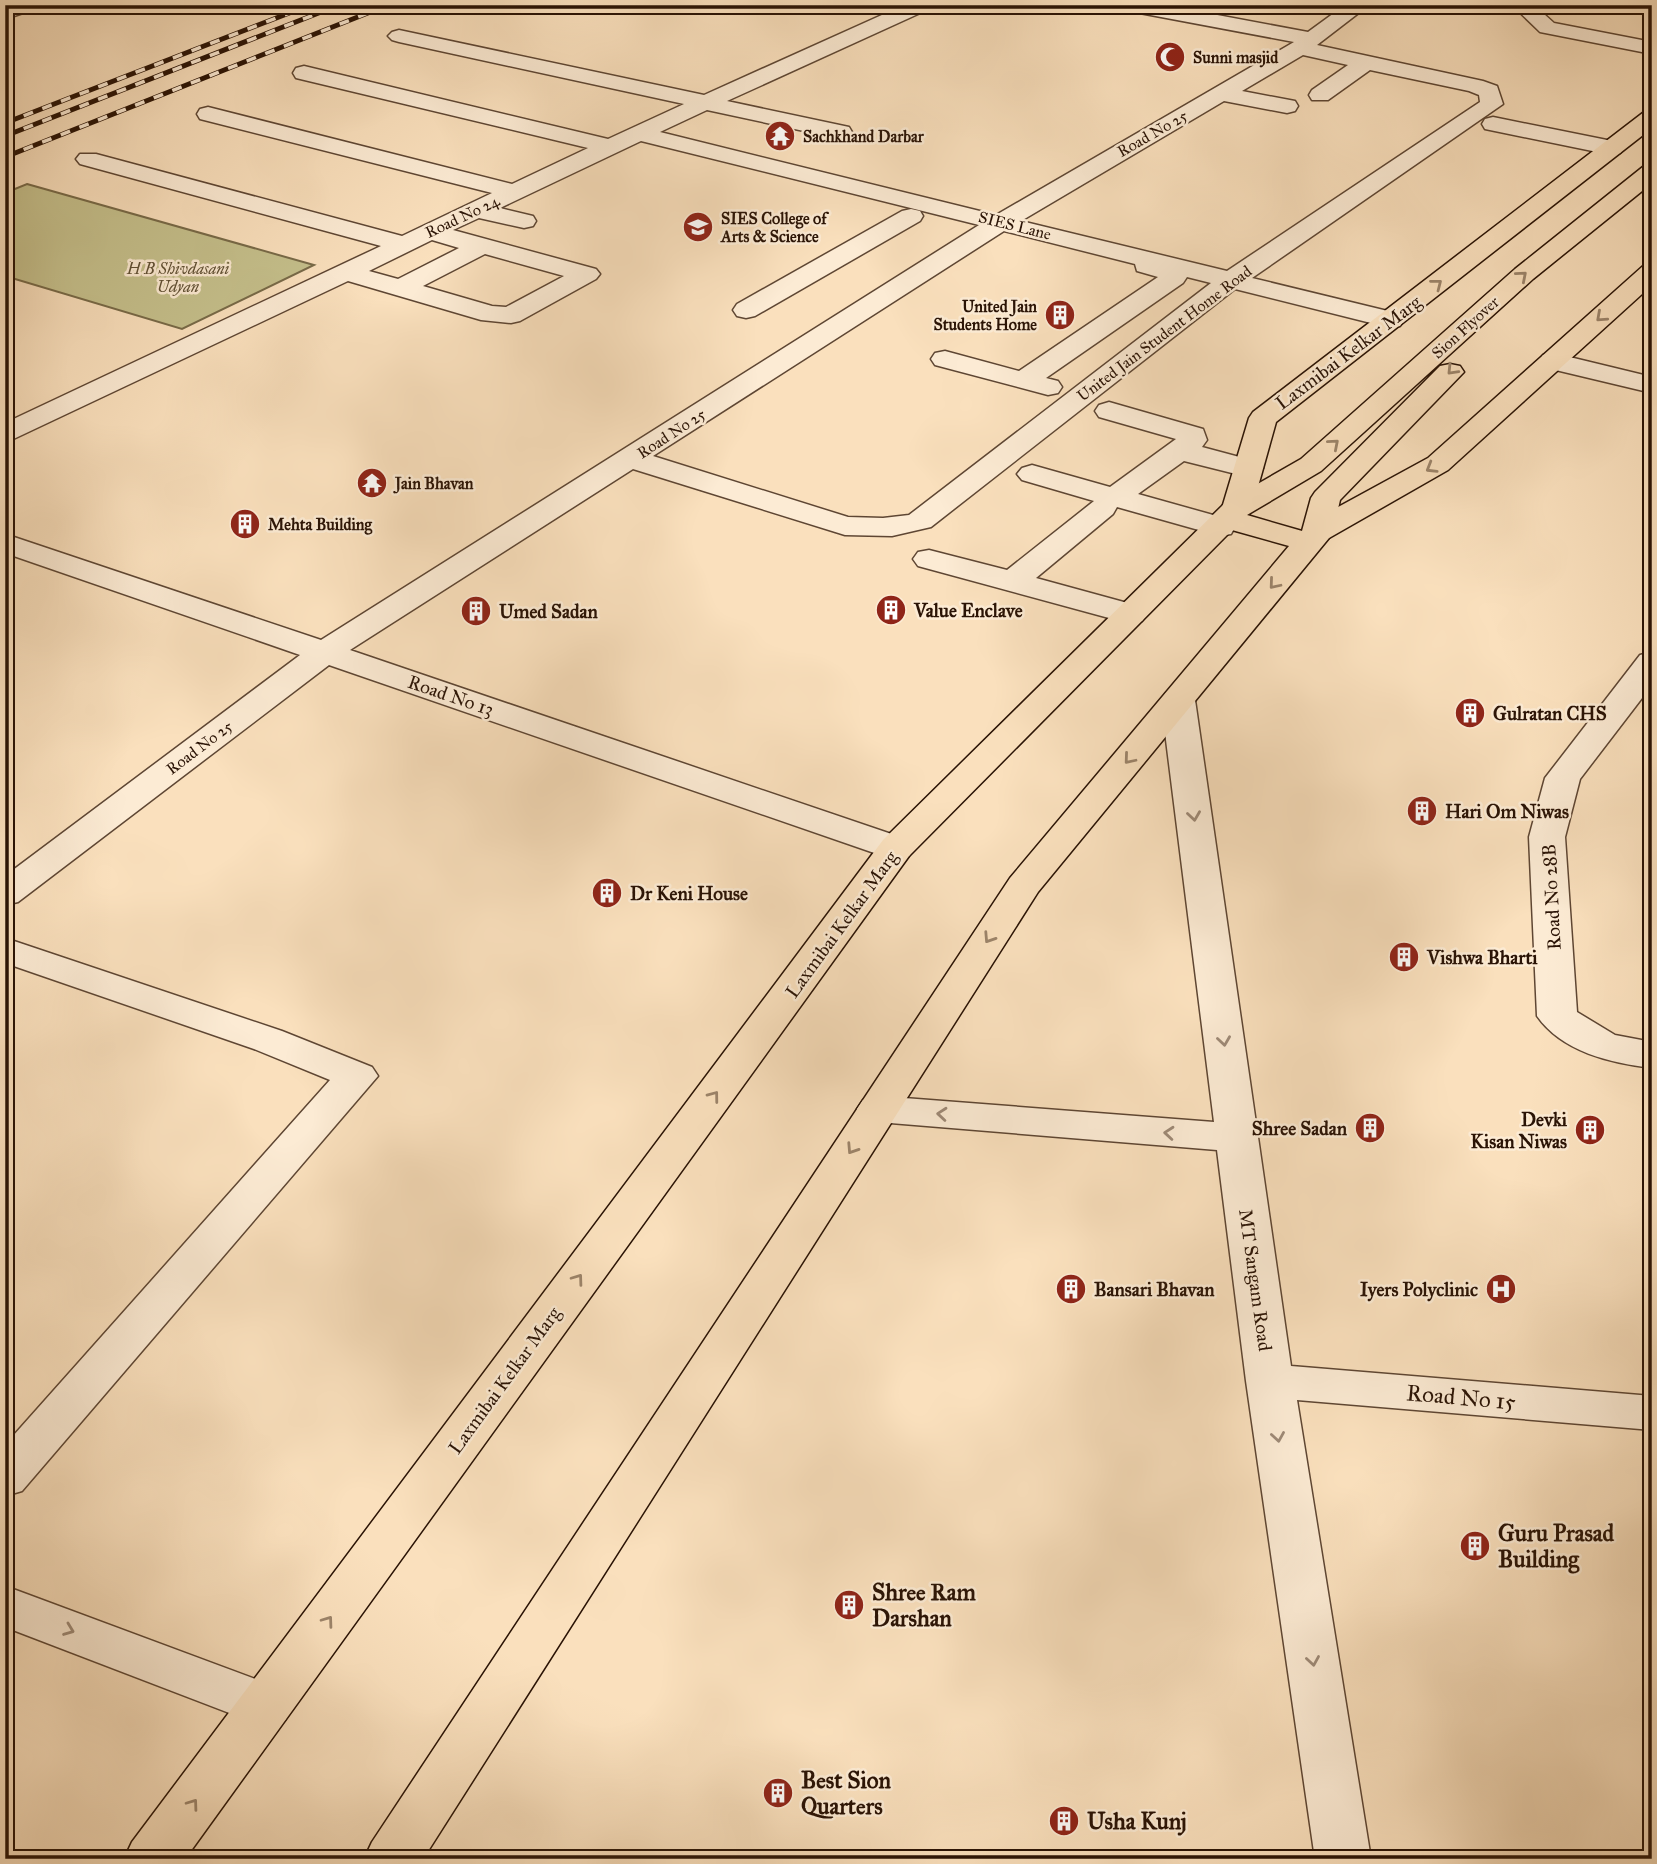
<svg xmlns="http://www.w3.org/2000/svg" width="1657" height="1864" font-family="'IM FELL Great Primer',serif">
<style>
.green{fill:#c5c08c;stroke:#786a48;stroke-width:2}
.lines{fill:none;stroke-linecap:round;stroke-linejoin:round}
.minor-casing{stroke:#5e4633;stroke-width:3}
.major-casing{stroke:#2a1305;stroke-width:3}
.highway-casing{stroke:#2a1305;stroke-width:3}
.minor{fill:#fcebd4;fill-rule:evenodd}
.major{fill:#fae0bd;fill-rule:evenodd}
.highway{fill:#fae0bd;fill-rule:evenodd}
.rail-casing{stroke:#2a1305;stroke-width:5}
.rail{stroke:#fcebd4;stroke-width:3.5;stroke-dasharray:10;stroke-linecap:butt}
.oneway{stroke:#9c846a}
.oneway2{stroke:#9e8a77}
.labels{text-anchor:middle;stroke-width:5;stroke-linejoin:round;paint-order:stroke}
.far-poi-label{font-size:16px;font-weight:bold;fill:#2a1305;stroke:#fcebd4;text-anchor:start}
.far-street-label{font-size:16px;fill:#2a1305;stroke:#fcebd4}
.far-park-label{font-size:16px;font-style:italic;fill:#605034;stroke:#fcebd4}
.street-label{font-size:19px;fill:#2a1305;stroke:#fcebd4}
.poi-label{font-size:19px;font-weight:bold;fill:#2a1305;stroke:#fcebd4;text-anchor:start}
.near-street-label{font-size:23px;fill:#2a1305;stroke:#fcebd4}
.near-poi-label{font-size:23px;font-weight:bold;fill:#2a1305;stroke:#fcebd4;text-anchor:start}
</style>
<rect width="100%" height="100%" fill="#fae0bd"/>
<filter id="stains"><feTurbulence type="fractalNoise" baseFrequency=".00286" numOctaves="4"/><feColorMatrix values="0 0 0 0 .2 0 0 0 0 .09 0 0 0 0 .02 0 0 0 .5 -.17"/></filter>
<radialGradient id="worn" r=".72"><stop offset=".6" stop-color="#630" stop-opacity="0"/><stop offset="1" stop-color="#630" stop-opacity=".3"/></radialGradient>
<path class="green" d="M27 184 314 265 182 329 5 276V193Z"/>
<g class="lines">
<g class="minor-casing">
<g id="minor">
<path d="M38 5 35 9 5 19V6Z"/>
<path d="M904 5H932L929 9 727 101 849 127 852 132 849 137 841 139 707 110 660 132 996 215 1294 42 1129 11 1122 9 1119 5H1164L1308 32 1345 5H1369L1317 45 1483 81 1497 86 1503 104 1252 278 1400 314 1404 320 1400 326 1391 328 1235 289 931 527 892 536 845 535 633 469 350 650 909 840 914 848 909 856 896 859 883 856 329 665 18 902 5 905V876L300 655 5 553V534L321 640 979 225 641 141 500 208 533 216 536 221 533 226 524 228 479 218 453 230 596 269 600 274 596 279 520 321 511 323 481 320 348 281 5 443V423L381 246 80 164 76 159 80 154H96L402 236 492 193 200 119 197 114 200 109 208 107 512 184 588 148 296 78 293 73 296 68 304 66 608 139 684 104 399 42 392 40 388 36 392 32 399 30 704 95ZM1303 55 1348 65 1312 90 1309 95 1312 100H1328L1370 70 1469 91 1479 95 1480 102 1227 271 1021 221 1224 101 1287 113 1295 111 1298 106 1295 101 1242 91ZM1004 231 1135 264 1137 271 1158 277 1019 371 945 351 935 353 931 359 935 365 1048 395 1058 393 1062 387 1058 381 1046 378 1183 283 1187 277 1211 283 909 515 883 518 848 517 653 456ZM432 240 459 248 398 279 369 271ZM485 254 564 276 506 307 492 306 423 286Z"/>
<path d="M1512 5H1534L1554 23 1652 42V54L1540 32Z"/>
<path d="M1493 117 1612 141 1620 143 1624 148 1620 153 1612 155 1485 129 1482 124 1485 119Z"/>
<path d="M911 209 920 211 923 216 920 221 755 316 746 318 737 316 733 310 737 304 902 211Z"/>
<path d="M1553 353 1652 377V393L1543 367 1539 361 1543 355Z"/>
<path d="M1109 402 1203 429 1207 440 1202 447 1258 462 1263 468 1258 474 1248 477 1184 461 1138 494 1231 520 1235 527 1231 534 1220 536 1117 507 1113 514 1036 578 1142 607 1147 614 1142 621 1131 624 918 566 913 559 918 552 929 550 1007 570 1094 501 1022 480 1017 474 1022 468 1032 465 1110 487 1176 439 1099 417 1095 411 1099 405Z"/>
<path d="M1652 652V685L1580 779 1565 837 1577 1012 1615 1035 1652 1042V1068C1611 1063 1562 1052 1537 1016L1529 837 1545 778 1640 655Z"/>
<path d="M1178 690 1190 693 1195 700 1291 1366 1652 1396V1430L1297 1400 1371 1859H1315L1246 1381 1217 1150 878 1122 863 1118 857 1109 863 1100 878 1096 1214 1122 1161 700 1166 693Z"/>
<path d="M5 938 282 1031 372 1067 378 1076 22 1491 5 1496V1445L330 1080 254 1049 5 963Z"/>
<path d="M5 1586 285 1690 293 1705 285 1720 266 1727 5 1627Z"/>
</g>
</g>
<g class="major-casing">
<g id="major">
<path d="M1652 110V128L1276 422 1252 508 1248 514 1237 517 1226 514 1222 508 1249 418 1253 412 1644 112Z"/>
<path d="M1652 263V285L1448 470 1329 538 1318 540 1307 538 1303 531 1307 524 1428 458 1643 266Z"/>
</g>
</g>
<g class="highway-casing">
<path id="highway" d="M1652 164V183L1533 279 1321 471 1247 515 1302 531 1311 498 1315 492 1440 366 1450 364 1460 366 1464 372 1340 500 1333 531 1329 538 1038 892 423 1859H364L372 1842 1010 878 1289 546 1232 530 909 856 185 1859H124L132 1842 883 840 1226 502 1301 459 1515 269 1644 166Z"/>
</g>
<use href="#minor" class="minor"/>
<use href="#major" class="major"/>
<use href="#highway" class="highway"/>
<g class="rail-casing">
<g id="rail">
<path d="M5 123 310 5"/>
<path d="M5 136 339 5"/>
<path d="M5 157 388 5"/>
</g>
</g>
<use href="#rail" class="rail"/>
</g>
<defs><path id="oneway-chevron" d="M-2-3.5L2.5 0L-2 3.5" fill="none" stroke-width="1.6" stroke-linecap="round" stroke-linejoin="round" transform="scale(1.75)"/></defs>
<g class="oneway">
<use href="#oneway-chevron" transform="translate(1522 276) rotate(-41)"/>
<use href="#oneway-chevron" transform="translate(1437 284) rotate(-38)"/>
<use href="#oneway-chevron" transform="translate(1601 317) rotate(138)"/>
<use href="#oneway-chevron" transform="translate(1452 370) rotate(134)"/>
<use href="#oneway-chevron" transform="translate(1334 444) rotate(-41)"/>
<use href="#oneway-chevron" transform="translate(1431 468) rotate(149)"/>
<use href="#oneway-chevron" transform="translate(1274 584) rotate(130)"/>
<use href="#oneway-chevron" transform="translate(1129 759) rotate(130)"/>
<use href="#oneway-chevron" transform="translate(989 938) rotate(123)"/>
<use href="#oneway-chevron" transform="translate(714 1096) rotate(-53)"/>
<use href="#oneway-chevron" transform="translate(852 1149) rotate(123)"/>
<use href="#oneway-chevron" transform="translate(578 1279) rotate(-54)"/>
<use href="#oneway-chevron" transform="translate(328 1621) rotate(-54)"/>
<use href="#oneway-chevron" transform="translate(193 1804) rotate(-54)"/>
</g>
<g class="oneway2">
<use href="#oneway-chevron" transform="translate(1194 816) rotate(82)"/>
<use href="#oneway-chevron" transform="translate(1224 1041) rotate(82)"/>
<use href="#oneway-chevron" transform="translate(942 1114) rotate(-175)"/>
<use href="#oneway-chevron" transform="translate(1169 1133) rotate(-175)"/>
<use href="#oneway-chevron" transform="translate(1278 1437) rotate(81)"/>
<use href="#oneway-chevron" transform="translate(69 1630) rotate(21)"/>
<use href="#oneway-chevron" transform="translate(1313 1661) rotate(81)"/>
</g>
<defs>
<g id="mosque-disc" transform="scale(1.575)"><circle r="9.5" fill="#8f2418" stroke="#fcebd4"/><path d="M3.5-4.9A6 6 0 1 0 3.5 4.9A5 5 0 1 1 3.5-4.9Z" fill="#fff"/></g>
<g id="temple-disc" transform="scale(1.575)"><circle r="9.5" fill="#8f2418" stroke="#fcebd4"/><path d="M0-6L5-2H3V0L6.5 2.5H4V6H1.5V3h-3V6H-4V2.5H-6.5L-3 0V-2H-5Z" fill="#fff"/></g>
<g id="university-disc" transform="scale(1.575)"><circle r="9.5" fill="#8f2418" stroke="#fcebd4"/><path d="M0-5L7-2L0 1L-7-2ZM-4 1L0 2.5L4 1V4Q0 6-4 4Z" fill="#fff"/></g>
<g id="building-disc" transform="scale(1.575)"><circle r="9.5" fill="#8f2418" stroke="#fcebd4"/><path d="M-4-6H4V6H1V3H-1V6H-4ZM-2.5-4.3h1.7v1.8h-1.7ZM.8-4.3h1.7v1.8H.8ZM-2.5-1h1.7V.8h-1.7ZM.8-1h1.7V.8H.8Z" fill="#fff"/></g>
<g id="hospital-disc" transform="scale(1.575)"><circle r="9.5" fill="#8f2418" stroke="#fcebd4"/><path d="M-5-5h3v3.5h4V-5h3V5h-3V1.5h-4V5h-3Z" fill="#fff"/></g>
</defs>
<g fill-rule="evenodd">
<use href="#mosque-disc" x="1170" y="57"/>
<use href="#temple-disc" x="780" y="136"/>
<use href="#university-disc" x="698" y="227"/>
<use href="#building-disc" x="1060" y="315"/>
<use href="#temple-disc" x="372" y="483"/>
<use href="#building-disc" x="245" y="524"/>
<use href="#building-disc" x="891" y="610"/>
<use href="#building-disc" x="476" y="611"/>
<use href="#building-disc" x="1470" y="713"/>
<use href="#building-disc" x="1422" y="811"/>
<use href="#building-disc" x="607" y="893"/>
<use href="#building-disc" x="1404" y="957"/>
<use href="#building-disc" x="1370" y="1128"/>
<use href="#building-disc" x="1590" y="1130"/>
<use href="#building-disc" x="1071" y="1289"/>
<use href="#hospital-disc" x="1501" y="1289"/>
<use href="#building-disc" x="1475" y="1546"/>
<use href="#building-disc" x="849" y="1605"/>
<use href="#building-disc" x="778" y="1793"/>
<use href="#building-disc" x="1064" y="1821"/>
</g>
<g class="labels">
<g class="far-poi-label">
<text x="1193" y="63">Sunni masjid</text>
<text x="803" y="142">Sachkhand Darbar</text>
<text x="721" y="224">SIES College of<tspan x="721" dy="18">Arts &amp; Science</tspan></text>
<text x="1037" y="312" text-anchor="end">United Jain<tspan x="1037" dy="18">Students Home</tspan></text>
<text x="395" y="489">Jain Bhavan</text>
<text x="268" y="530">Mehta Building</text>
</g>
<g class="far-street-label">
<text transform="translate(1152 133) rotate(-30)" y="6">Road No 25</text>
<text transform="translate(462 216) rotate(-25)" y="6">Road No 24</text>
<text transform="translate(1015 225) rotate(14)" y="6">SIES Lane</text>
<text transform="translate(1465 327) rotate(-42)" y="6">Sion Flyover</text>
<text transform="translate(1164 333) rotate(-37)" y="6">United Jain Student Home Road</text>
<text transform="translate(671 433) rotate(-33)" y="6">Road No 25</text>
<text transform="translate(199 747) rotate(-37)" y="6">Road No 25</text>
</g>
<g class="far-park-label">
<text x="178" y="274">H B Shivdasani<tspan x="178" dy="18">Udyan</tspan></text>
</g>
<g class="street-label">
<text transform="translate(1348 352) rotate(-37)" y="7">Laxmibai Kelkar Marg</text>
<text transform="translate(451 695) rotate(19)" y="7">Road No 13</text>
<text transform="translate(1551 897) rotate(-93)" y="7">Road No 28B</text>
<text transform="translate(841 924) rotate(-54)" y="7">Laxmibai Kelkar Marg</text>
<text transform="translate(1256 1280) rotate(82)" y="7">MT Sangam Road</text>
<text transform="translate(504 1380) rotate(-54)" y="7">Laxmibai Kelkar Marg</text>
</g>
<g class="poi-label">
<text x="914" y="617">Value Enclave</text>
<text x="499" y="618">Umed Sadan</text>
<text x="1493" y="720">Gulratan CHS</text>
<text x="1445" y="818">Hari Om Niwas</text>
<text x="630" y="900">Dr Keni House</text>
<text x="1427" y="964">Vishwa Bharti</text>
<text x="1567" y="1126" text-anchor="end">Devki<tspan x="1567" dy="22">Kisan Niwas</tspan></text>
<text x="1347" y="1135" text-anchor="end">Shree Sadan</text>
<text x="1094" y="1296">Bansari Bhavan</text>
<text x="1478" y="1296" text-anchor="end">Iyers Polyclinic</text>
</g>
<g class="near-street-label">
<text transform="translate(1461 1397) rotate(5)" y="8">Road No 15</text>
</g>
<g class="near-poi-label">
<text x="1498" y="1541">Guru Prasad<tspan x="1498" dy="26">Building</tspan></text>
<text x="872" y="1600">Shree Ram<tspan x="872" dy="26">Darshan</tspan></text>
<text x="801" y="1788">Best Sion<tspan x="801" dy="26">Quarters</tspan></text>
<text x="1087" y="1829">Usha Kunj</text>
</g>
</g>
<rect width="1657" height="1864" fill="none" stroke="#fae0bd" stroke-width="28"/>
<rect x="7" y="7" width="1643" height="1850" fill="none" stroke="#2a1305" stroke-width="3.5"/>
<rect x="14" y="14" width="1629" height="1836" fill="none" stroke="#2a1305" stroke-width="2"/>
<rect width="100%" height="100%" filter="url(#stains)"/>
<rect width="100%" height="100%" fill="url(#worn)"/>
</svg>
